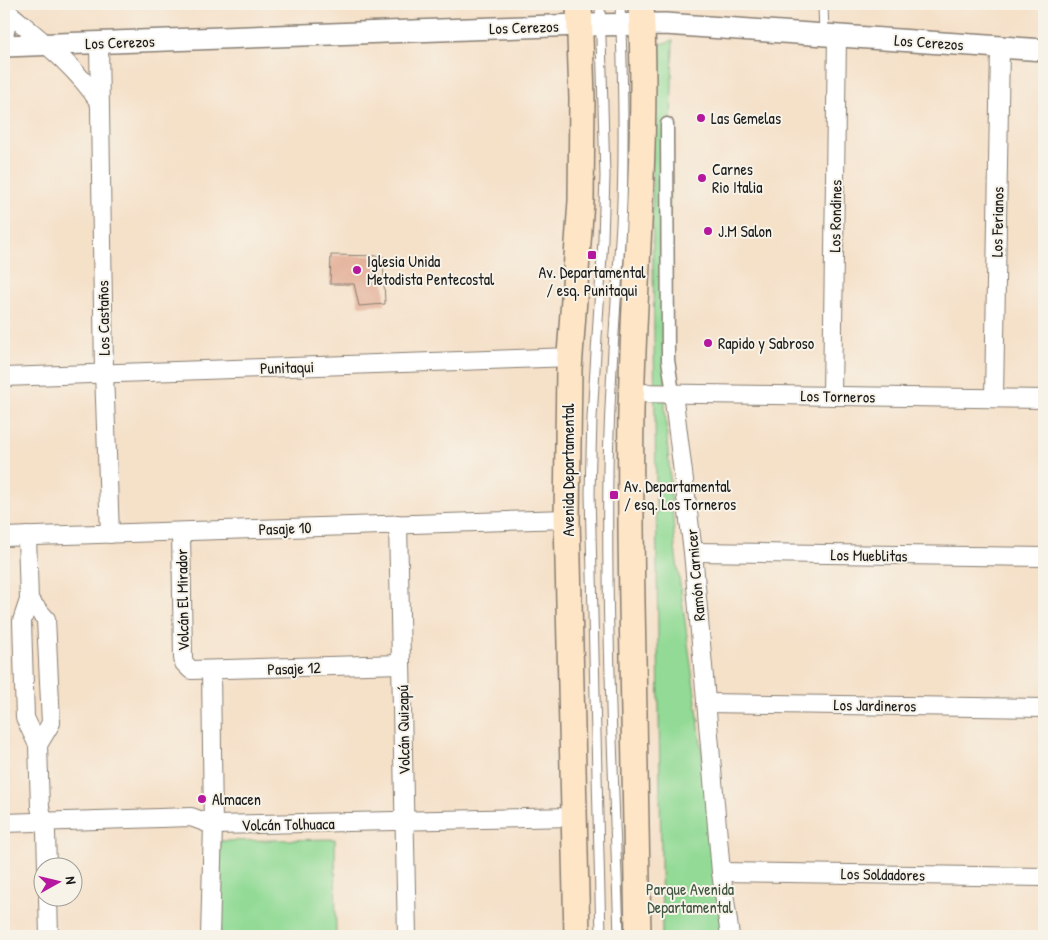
<svg xmlns="http://www.w3.org/2000/svg" width="1048" height="940" font-family="'Patrick Hand',sans-serif">
<style>
.green{fill:#92da95;stroke:#577b58}
.building{fill:#e2ab93}
.lines{fill:none;stroke-linecap:round;stroke-linejoin:round}
.service-casing{stroke:#887e72;stroke-width:11}
.pedestrian-casing{stroke:#887e72;stroke-width:15}
.minor-casing{stroke:#887e72;stroke-width:20}
.tertiary-casing{stroke:#887e72;stroke-width:24}
.secondary-casing{stroke:#887e72;stroke-width:28}
.service{stroke:#fff;stroke-width:9}
.pedestrian{stroke:#fff;stroke-width:12}
.minor{stroke:#fff;stroke-width:18}
.tertiary{stroke:#fff;stroke-width:21}
.secondary{stroke:#fee5c5;stroke-width:25}
.poi-dot{fill:#b5179e;stroke:#f7f3e8;stroke-width:2}
.labels{text-anchor:middle;stroke-width:4;stroke-linejoin:round;paint-order:stroke}
.street-label{font-size:16px;fill:#1c1c1c;stroke:#f7f3e8}
.poi-label{font-size:16px;fill:#1c1c1c;stroke:#f7f3e8;text-anchor:start}
.park-label{font-size:16px;fill:#3f5540;stroke:#f7f3e8}
</style>
<rect width="100%" height="100%" fill="#f7f3e8"/>
<filter id="ink" filterUnits="userSpaceOnUse"><feTurbulence type="fractalNoise" baseFrequency=".02" numOctaves="2"/><feDisplacementMap in="SourceGraphic" scale="10" xChannelSelector="R" yChannelSelector="G"/><feConvolveMatrix kernelMatrix="1 2 1 2 8 2 1 2 1" color-interpolation-filters="sRGB"/></filter>
<filter id="wash" filterUnits="userSpaceOnUse"><feTurbulence type="fractalNoise" baseFrequency=".0096" numOctaves="4" result="noise"/><feDisplacementMap in="SourceGraphic" scale="20" xChannelSelector="R" yChannelSelector="G"/><feGaussianBlur stdDeviation="1.12" result="paint"/><feColorMatrix in="noise" values="0 0 0 0 0 0 0 0 0 0 0 0 0 0 0 0 0 1.4 0 .05"/><feComposite in="paint" operator="in"/></filter>
<g filter="url(#wash)">
<rect width="100%" height="100%" fill="#f5e0c8"/>
<g class="green">
<path d="M673 40 665 409 675 548 697 709 723 936H662L650 48Z"/>
<path d="M335 839 336 936H220V841Z"/>
</g>
<g id="blocks">
<path class="building" d="M331 255 383 256 385 304 359 306 354 284H330Z"/>
</g>
</g>
<g filter="url(#ink)">
<use href="#blocks" fill-opacity="0" stroke="#887e72" stroke-width="1"/>
<g class="lines">
<g class="service-casing">
<g id="service">
<path d="M600 4 605 176 603 239 592 418 590 493 601 936"/>
<path d="M823 4 824 35"/>
<path d="M619 936C614 782 606 627 608 472 609 389 616 307 621 224 625 151 623 76 620 4"/>
</g>
</g>
<g class="pedestrian-casing">
<path id="pedestrian" d="M667 124 668 360 673 393"/>
</g>
<g class="minor-casing">
<g id="minor">
<path d="M4 9C37 37 75 65 99 102"/>
<path d="M99 43 104 373 110 534"/>
<path d="M4 377 571 357"/>
<path d="M632 393 1044 399"/>
<path d="M673 393 693 552 721 872 730 936"/>
<path d="M832 396 837 36"/>
<path d="M994 398 1000 47"/>
<path d="M398 524 407 936"/>
<path d="M181 532 183 658 184 663 191 670 401 664"/>
<path d="M27 536 29 600 46 619 51 723 38 745 40 807 46 832 47 868"/>
<path d="M4 537 567 519"/>
<path d="M693 552 1044 557"/>
<path d="M29 600 22 621 25 718 38 745"/>
<path d="M706 703 1044 708"/>
<path d="M4 823 191 817 213 825 574 817"/>
<path d="M721 872 1044 877"/>
<path d="M48 898 49 936"/>
<path d="M210 936 213 825 211 670"/>
</g>
</g>
<g class="tertiary-casing">
<g id="tertiary">
<path d="M4 12 5 17 4 30"/>
<path d="M4 46 580 25 665 24 1044 50"/>
</g>
</g>
<g class="secondary-casing">
<g id="secondary">
<path d="M577 936 567 519 569 369 581 201 582 99 579 4"/>
<path d="M638 936C636 825 634 714 632 603 631 539 630 475 631 411 634 275 648 140 641 4"/>
</g>
</g>
<use href="#service" class="service"/>
<use href="#pedestrian" class="pedestrian"/>
<use href="#minor" class="minor"/>
<use href="#tertiary" class="tertiary"/>
<use href="#secondary" class="secondary"/>
</g>
</g>
<g class="poi-dot">
<circle cx="701" cy="118" r="5"/>
<circle cx="702" cy="178" r="5"/>
<circle cx="708" cy="231" r="5"/>
<rect x="587" y="250" width="10" height="10" rx="2.5"/>
<circle cx="357" cy="270" r="5"/>
<circle cx="708" cy="343" r="5"/>
<rect x="609" y="490" width="10" height="10" rx="2.5"/>
<circle cx="202" cy="799" r="5"/>
</g>
<g class="labels">
<g class="street-label">
<text transform="translate(524 27) rotate(-2)" y="6">Los Cerezos</text>
<text transform="translate(120 42) rotate(-2)" y="6">Los Cerezos</text>
<text transform="translate(929 42) rotate(4)" y="6">Los Cerezos</text>
<text transform="translate(835 216) rotate(-89)" y="6">Los Rondines</text>
<text transform="translate(997 222) rotate(-89)" y="6">Los Ferianos</text>
<text transform="translate(103 318) rotate(-91)" y="6">Los Castaños</text>
<text transform="translate(287 367) rotate(-2)" y="6">Punitaqui</text>
<text transform="translate(838 396) rotate(1)" y="6">Los Torneros</text>
<text transform="translate(568 470) rotate(-90)" y="6">Avenida Departamental</text>
<text transform="translate(285 528) rotate(-2)" y="6">Pasaje 10</text>
<text transform="translate(869 555) rotate(1)" y="6">Los Mueblitas</text>
<text transform="translate(695 575) rotate(-95)" y="6">Ramón Carnicer</text>
<text transform="translate(182 600) rotate(-91)" y="6">Volcán El Mirador</text>
<text transform="translate(294 668) rotate(-2)" y="6">Pasaje 12</text>
<text transform="translate(875 705) rotate(1)" y="6">Los Jardineros</text>
<text transform="translate(403 730) rotate(-91)" y="6">Volcán Quizapú</text>
<text transform="translate(288 824) rotate(-1)" y="6">Volcán Tolhuaca</text>
<text transform="translate(883 874) rotate(1)" y="6">Los Soldadores</text>
</g>
<g class="poi-label">
<text x="711" y="124">Las Gemelas</text>
<text x="712" y="175">Carnes<tspan x="712" dy="18">Rio Italia</tspan></text>
<text x="718" y="237">J.M Salon</text>
<text x="367" y="267">Iglesia Unida<tspan x="367" dy="18">Metodista Pentecostal</tspan></text>
<text x="592" y="278" text-anchor="middle">Av. Departamental<tspan x="592" dy="18">/ esq. Punitaqui</tspan></text>
<text x="718" y="349">Rapido y Sabroso</text>
<text x="624" y="492">Av. Departamental<tspan x="624" dy="18">/ esq. Los Torneros</tspan></text>
<text x="212" y="805">Almacen</text>
</g>
<g class="park-label">
<text x="690" y="895">Parque Avenida<tspan x="690" dy="18">Departamental</tspan></text>
</g>
</g>
<rect width="1048" height="940" fill="none" stroke="#f7f3e8" stroke-width="20"/>
<g transform="translate(58 882) rotate(82)"><circle r="24" fill="#f7f3e8" stroke="#9f9d96"/>
<path d="M0-4L9 19L0 12L-9 19Z" fill="#b5179e"/>
<text y="-8" font-size="14" font-weight="bold" text-anchor="middle" fill="#1c1c1c">N</text>
</g>
</svg>
